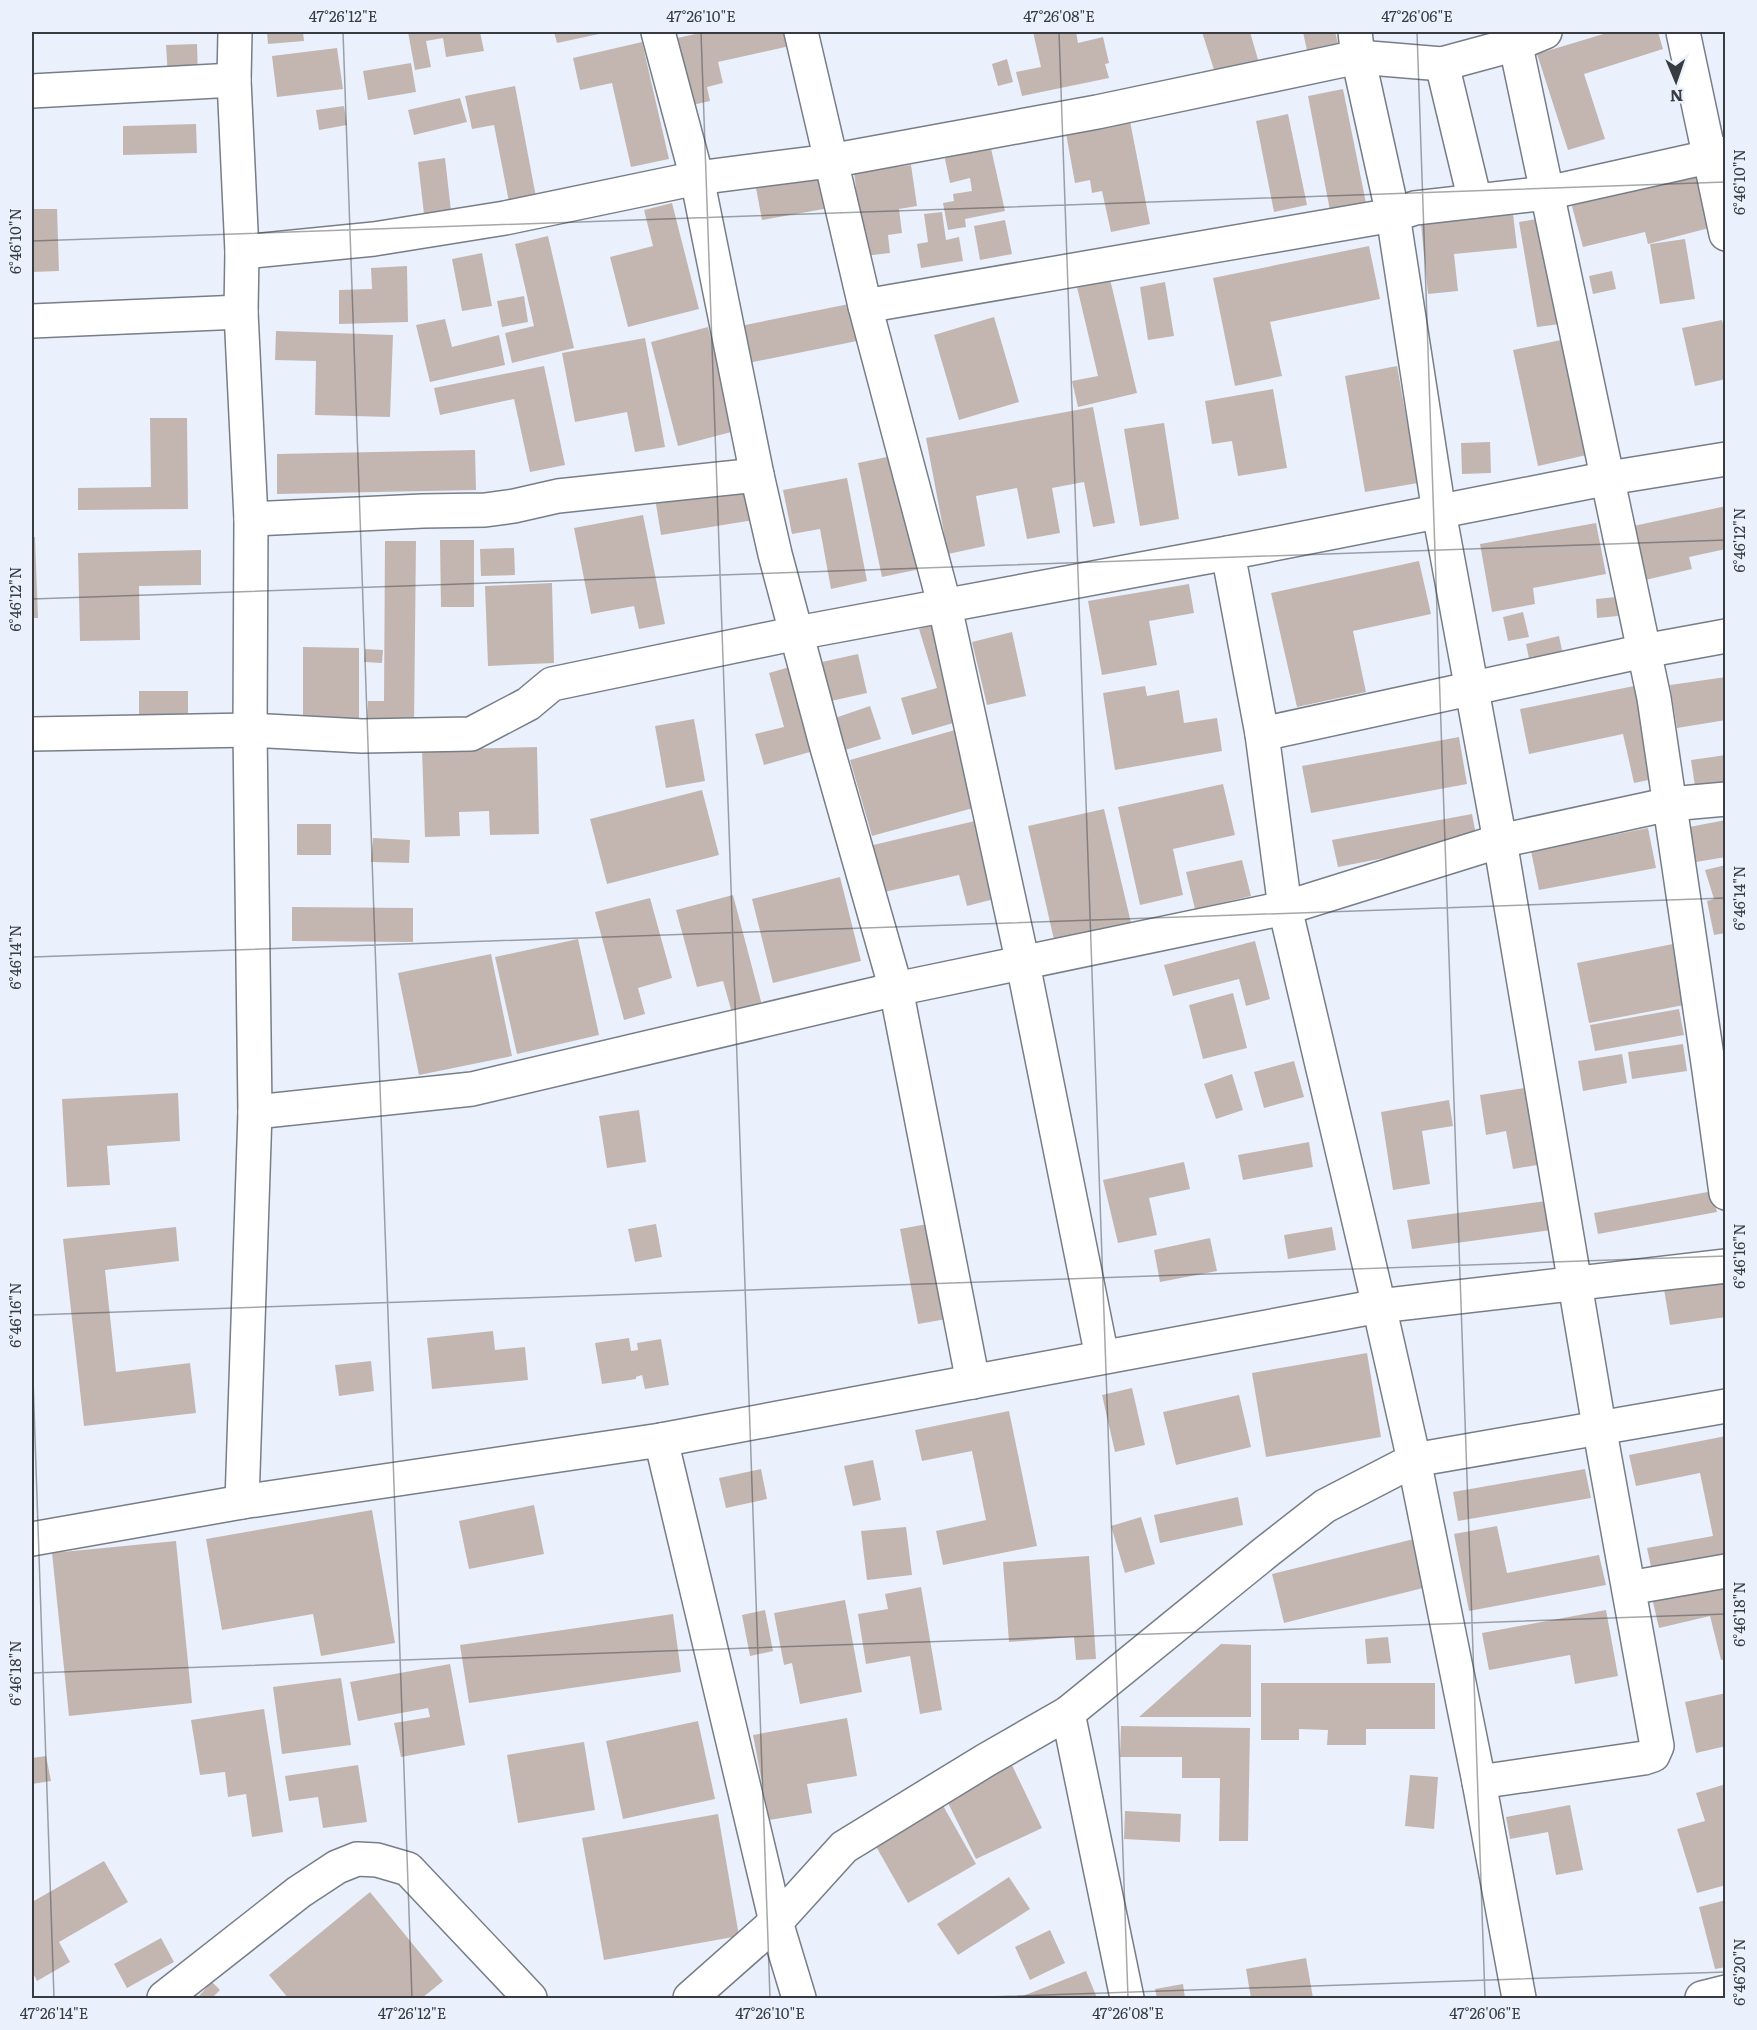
<svg xmlns="http://www.w3.org/2000/svg" width="1757" height="2030" font-family="Literata,serif">
<style>
.building{fill:#c3b6b1}
.lines{fill:none;stroke-linecap:round;stroke-linejoin:round}
.street-casing{stroke:#777e88;stroke-width:36}
.secondary-casing{stroke:#777e88;stroke-width:36}
.street{stroke:#fff;stroke-width:33}
.secondary{stroke:#fff;stroke-width:33}
.ticks{fill:none;stroke:#383b40;stroke-width:1.5;stroke-opacity:0.45}
.neatline{fill:none;stroke:#383b40;stroke-width:2}
.ticks-label{font-size:15px;text-anchor:middle;fill:#383b40}
</style>
<rect width="100%" height="100%" fill="#eaf1fc"/>
<g class="building">
<path d="M267 32H303L304 41 268 44Z"/>
<path d="M408 32H480L484 51 446 57 443 38 426 41 431 67 415 70Z"/>
<path d="M554 32H599V34L557 43Z"/>
<path d="M705 32H787L790 46 718 62 723 83 707 87 710 101 684 107 668 40Z"/>
<path d="M1033 32H1076L1078 43 1103 37 1109 63 1105 64 1109 78 1022 96 1016 72 1041 67Z"/>
<path d="M1202 32H1250L1259 63 1216 76Z"/>
<path d="M1303 32H1335L1339 47 1308 55Z"/>
<path d="M1610 32H1658L1663 49 1584 74 1605 139 1568 150 1537 54Z"/>
<path d="M642 42 669 159 631 167 612 83 580 90 573 58Z"/>
<path d="M197 44 198 77 168 78 166 45Z"/>
<path d="M337 48 343 89 277 97 272 56Z"/>
<path d="M1007 59 1013 82 998 86 992 64Z"/>
<path d="M411 63 416 92 368 100 363 71Z"/>
<path d="M515 86 536 197 509 202 494 125 472 129 465 96Z"/>
<path d="M1343 89 1368 213 1332 221 1308 96Z"/>
<path d="M460 98 467 122 414 135 408 110Z"/>
<path d="M344 106 347 125 319 130 316 110Z"/>
<path d="M1288 114 1307 205 1274 212 1256 121Z"/>
<path d="M1129 116 1150 224 1111 232 1102 191 1092 193 1090 180 1075 183 1065 128Z"/>
<path d="M196 124 197 153 123 155V126Z"/>
<path d="M990 144 1005 211 965 219 966 227 948 230 943 203 954 201 953 194 972 191 970 178 950 183 944 154Z"/>
<path d="M445 158 451 211 424 214 418 162Z"/>
<path d="M911 165 917 206 899 209 902 233 888 235 890 253 864 256 854 172Z"/>
<path d="M1694 168 1709 228 1648 244 1645 232 1583 247 1570 199Z"/>
<path d="M829 174 835 207 762 220 756 188Z"/>
<path d="M672 203 699 309 628 327 610 257 653 246 644 210Z"/>
<path d="M1512 205 1517 248 1454 254 1458 291 1428 294 1420 214Z"/>
<path d="M32 209H57L59 271 32 272Z"/>
<path d="M942 212 946 240 959 237 963 261 921 268 917 244 928 242 924 214Z"/>
<path d="M1542 218 1560 324 1537 327 1519 222Z"/>
<path d="M1005 220 1012 254 980 260 974 226Z"/>
<path d="M548 236 574 348 512 363 505 333 534 326 515 244Z"/>
<path d="M1685 239 1695 299 1660 304 1650 244Z"/>
<path d="M1369 246 1380 299 1270 322 1282 376 1235 386 1213 278Z"/>
<path d="M482 253 492 306 462 311 452 259Z"/>
<path d="M407 266 408 322 339 324V290L372 289 371 268Z"/>
<path d="M1612 271 1616 289 1593 294 1589 276Z"/>
<path d="M1110 279 1137 393 1078 407 1072 381 1098 376 1077 287Z"/>
<path d="M1165 282 1174 336 1148 340 1140 287Z"/>
<path d="M524 296 528 322 502 327 497 301Z"/>
<path d="M849 304 857 341 748 363 740 326Z"/>
<path d="M994 317 1019 402 959 420 934 335Z"/>
<path d="M445 319 452 347 499 335 505 365 430 382 416 325Z"/>
<path d="M1722 320 1726 337V379L1695 386 1682 328Z"/>
<path d="M708 327 735 431 678 446 651 342Z"/>
<path d="M276 331 393 335 390 417 315 415 316 361 275 360Z"/>
<path d="M645 338 665 447 635 452 627 412 575 422 562 353Z"/>
<path d="M1566 339 1591 454 1538 466 1513 350Z"/>
<path d="M544 366 565 465 530 472 514 399 440 415 434 388Z"/>
<path d="M1397 366 1418 483 1365 492 1345 376Z"/>
<path d="M1273 389 1287 468 1238 476 1232 441 1212 444 1205 401Z"/>
<path d="M1093 407 1115 523 1093 527 1084 482 1052 488 1060 533 1027 539 1017 488 976 496 985 546 948 554 926 438Z"/>
<path d="M150 418H187L188 509 78 510V488L151 487Z"/>
<path d="M1164 423 1179 519 1140 526 1124 429Z"/>
<path d="M1490 442 1491 473 1462 474 1461 443Z"/>
<path d="M475 450 476 490 277 494V454Z"/>
<path d="M901 454 925 568 882 577 858 463Z"/>
<path d="M847 478 867 581 831 589 820 529 792 534 783 490Z"/>
<path d="M747 483 754 520 661 535 655 498Z"/>
<path d="M1726 506V549L1689 557 1692 569 1641 581 1629 527Z"/>
<path d="M643 515 665 624 639 629 634 606 591 614 574 528Z"/>
<path d="M1596 523 1606 574 1533 588 1535 604 1492 612 1480 544Z"/>
<path d="M32 537H35L38 618H32Z"/>
<path d="M440 540H474V607H441Z"/>
<path d="M385 541H416L414 726 367 723 368 701H384Z"/>
<path d="M514 548 515 575 481 576 480 549Z"/>
<path d="M201 550V585L139 586 140 640 80 641 78 553Z"/>
<path d="M1419 561 1431 614 1353 631 1366 692 1297 707 1271 593Z"/>
<path d="M552 583 554 663 488 666 485 586Z"/>
<path d="M1189 584 1194 613 1149 621 1157 665 1102 675 1088 601Z"/>
<path d="M1616 597 1618 616 1597 618 1596 599Z"/>
<path d="M1523 612 1529 637 1508 641 1503 617Z"/>
<path d="M940 623 967 719 912 735 901 698 937 688 919 629Z"/>
<path d="M1012 632 1026 696 987 705 972 642Z"/>
<path d="M1559 636 1564 660 1531 668 1526 644Z"/>
<path d="M303 647 359 648V724H303Z"/>
<path d="M365 649 383 650 382 663 364 662Z"/>
<path d="M858 654 867 693 831 701 822 662Z"/>
<path d="M793 666 817 750 764 765 755 734 784 727 769 673Z"/>
<path d="M1726 677V720L1677 728 1670 685Z"/>
<path d="M1644 684 1663 777 1634 783 1623 734 1529 754 1520 709Z"/>
<path d="M1145 686 1147 696 1179 690 1184 723 1217 718 1222 751 1115 770 1103 693Z"/>
<rect x="139" y="691" width="49" height="29"/>
<path d="M870 706 881 739 845 750 835 718Z"/>
<path d="M694 719 705 781 666 788 655 726Z"/>
<path d="M962 728 984 805 872 836 850 760Z"/>
<path d="M1459 737 1467 784 1311 813 1302 766Z"/>
<path d="M537 747 539 834 490 835 489 811 459 812 460 836 425 837 422 750Z"/>
<path d="M1726 755V788L1696 793 1691 760Z"/>
<path d="M1223 784 1235 835 1173 849 1183 895 1140 905 1118 807Z"/>
<path d="M702 790 719 855 607 884 590 819Z"/>
<path d="M1104 809 1132 927 1055 944 1028 826Z"/>
<path d="M1472 814 1477 840 1338 867 1332 840Z"/>
<path d="M979 820 998 898 967 906 959 875 880 893 869 846Z"/>
<path d="M1726 820V857L1696 862 1689 827Z"/>
<rect x="297" y="824" width="34" height="31"/>
<path d="M1648 828 1656 868 1539 890 1531 851Z"/>
<path d="M373 838 410 840 409 863 371 862Z"/>
<path d="M1242 860 1251 896 1195 909 1186 872Z"/>
<path d="M1726 865V933L1714 935 1707 901 1714 899 1705 870Z"/>
<path d="M840 877 861 961 773 983 752 899Z"/>
<path d="M733 895 762 1005 732 1013 723 981 697 987 676 910Z"/>
<path d="M650 898 672 978 638 988 645 1014 624 1020 595 912Z"/>
<path d="M292 907 413 908V942L292 941Z"/>
<path d="M578 939 599 1035 517 1054 495 957Z"/>
<path d="M1255 941 1270 999 1246 1006 1239 979 1173 996 1164 965Z"/>
<path d="M1673 944 1684 1005 1589 1023 1577 963Z"/>
<path d="M491 954 512 1056 419 1075 398 973Z"/>
<path d="M1233 993 1247 1048 1203 1059 1189 1005Z"/>
<path d="M1679 1009 1684 1035 1595 1051 1590 1025Z"/>
<path d="M1683 1044 1687 1071 1632 1079 1628 1052Z"/>
<path d="M1622 1054 1627 1083 1583 1091 1578 1061Z"/>
<path d="M1294 1061 1304 1097 1264 1108 1254 1072Z"/>
<path d="M1232 1074 1243 1110 1216 1119 1204 1084Z"/>
<path d="M1530 1087 1543 1164 1513 1169 1506 1131 1486 1135 1480 1095Z"/>
<path d="M178 1093 180 1141 107 1146 110 1185 67 1187 62 1099Z"/>
<path d="M1449 1100 1453 1126 1422 1131 1430 1184 1393 1190 1381 1112Z"/>
<path d="M639 1110 646 1162 607 1168 599 1116Z"/>
<path d="M1309 1142 1313 1167 1243 1180 1238 1155Z"/>
<path d="M1184 1162 1190 1189 1149 1198 1157 1235 1118 1243 1103 1180Z"/>
<path d="M1713 1191 1717 1212 1598 1234 1594 1213Z"/>
<path d="M1546 1201 1551 1230 1412 1249 1407 1220Z"/>
<path d="M933 1223 952 1318 918 1324 900 1229Z"/>
<path d="M656 1224 662 1257 635 1262 628 1229Z"/>
<path d="M176 1227 179 1261 105 1270 116 1372 190 1363 196 1413 84 1426 63 1239Z"/>
<path d="M1332 1227 1336 1250 1288 1259 1284 1235Z"/>
<path d="M1210 1238 1217 1271 1160 1282 1154 1250Z"/>
<path d="M1726 1280V1317L1670 1325 1664 1289Z"/>
<path d="M493 1331 495 1350 525 1347 528 1380 432 1389 427 1338Z"/>
<path d="M629 1338 631 1351 638 1350 637 1343 661 1339 669 1385 645 1389 642 1375 636 1377V1379L602 1384 595 1343Z"/>
<path d="M1367 1353 1381 1437 1266 1457 1252 1373Z"/>
<path d="M371 1361 374 1391 339 1396 335 1365Z"/>
<path d="M1132 1388 1145 1445 1115 1452 1102 1395Z"/>
<path d="M1239 1395 1251 1447 1176 1465 1163 1412Z"/>
<path d="M1009 1411 1037 1546 943 1565 936 1531 986 1520 972 1451 922 1461 915 1430Z"/>
<path d="M1726 1436V1562L1653 1576 1647 1548 1713 1536 1700 1473 1636 1486 1629 1455Z"/>
<path d="M873 1460 881 1500 853 1506 844 1466Z"/>
<path d="M761 1469 767 1499 726 1508 719 1478Z"/>
<path d="M1585 1469 1591 1498 1458 1521 1453 1492Z"/>
<path d="M1238 1497 1243 1525 1160 1543 1154 1515Z"/>
<path d="M534 1505 544 1554 469 1569 459 1521Z"/>
<path d="M372 1510 395 1643 321 1656 313 1614 222 1630 206 1539Z"/>
<path d="M1141 1517 1155 1564 1125 1573 1111 1526Z"/>
<path d="M1497 1526 1507 1573 1599 1555 1606 1585 1469 1611 1454 1534Z"/>
<path d="M906 1527 912 1575 867 1580 861 1531Z"/>
<path d="M1418 1538 1431 1586 1284 1623 1272 1574Z"/>
<path d="M176 1541 192 1703 69 1716 52 1553Z"/>
<path d="M1089 1556 1096 1659 1076 1660 1074 1637 1009 1642 1003 1562Z"/>
<path d="M1726 1580V1659L1721 1660 1710 1616 1659 1628 1652 1598Z"/>
<path d="M921 1587 942 1710 920 1714 910 1656 866 1664 858 1614 888 1609 885 1594Z"/>
<path d="M845 1600 862 1692 800 1704 792 1663 784 1665 774 1613Z"/>
<path d="M765 1610 773 1651 750 1656 742 1615Z"/>
<path d="M1606 1610 1618 1676 1575 1684 1570 1655 1489 1670 1482 1633Z"/>
<path d="M673 1614 681 1672 469 1703 460 1645Z"/>
<path d="M1388 1637 1391 1663 1367 1664 1365 1639Z"/>
<path d="M1221 1644 1251 1645V1717H1139Z"/>
<path d="M450 1664 465 1745 401 1757 394 1723 430 1717 428 1708 358 1721 350 1682Z"/>
<path d="M341 1678 351 1745 282 1754 273 1687Z"/>
<path d="M1261 1683H1435V1729H1366V1745H1327L1328 1730 1299 1729V1740H1261Z"/>
<path d="M1726 1693V1746L1696 1753 1685 1702Z"/>
<path d="M264 1709 283 1832 252 1837 246 1794 228 1797 225 1772 200 1775 191 1720Z"/>
<path d="M847 1718 857 1776 807 1784 812 1813 769 1820 753 1735Z"/>
<path d="M698 1721 715 1799 623 1819 606 1741Z"/>
<path d="M1121 1726 1250 1728 1248 1841H1219L1220 1778H1182V1757H1120Z"/>
<path d="M584 1742 595 1810 518 1823 507 1755Z"/>
<path d="M46 1756 51 1781 32 1784V1758Z"/>
<path d="M1011 1763 1042 1828 976 1859 944 1795Z"/>
<path d="M358 1765 367 1822 323 1828 318 1797 289 1801 285 1776Z"/>
<path d="M1410 1775 1438 1777 1434 1829 1405 1826Z"/>
<path d="M1726 1784V1885L1697 1893 1677 1829 1705 1821 1696 1793Z"/>
<path d="M941 1802 976 1864 908 1903 873 1841Z"/>
<path d="M1570 1805 1583 1870 1556 1875 1548 1832 1510 1839 1506 1817Z"/>
<path d="M1125 1811 1181 1814 1180 1842 1124 1839Z"/>
<path d="M718 1814 739 1936 604 1960 582 1838Z"/>
<path d="M104 1861 128 1902 59 1942 70 1962 37 1981 32 1971V1902Z"/>
<path d="M1009 1877 1030 1909 958 1955 937 1924Z"/>
<path d="M370 1892 443 1981 422 1998H288L269 1975Z"/>
<path d="M1726 1900V1967L1715 1969 1699 1907Z"/>
<path d="M1050 1930 1065 1963 1030 1980 1015 1947Z"/>
<path d="M161 1938 174 1962 127 1988 114 1964Z"/>
<path d="M1306 1958 1313 1998H1251L1246 1969Z"/>
<path d="M1086 1971 1097 1998H1018Z"/>
<path d="M212 1982 220 1990 212 1998H197Z"/>
<path d="M1183 1984 1185 1998H1157L1155 1989Z"/>
</g>
<g class="lines">
<g class="street-casing">
<g id="street">
<path d="M658 32 697 178 757 475 775 554 826 744 896 989 973 1382"/>
<path d="M801 32 865 306 945 607 1023 964 1102 1357"/>
<path d="M1355 32 1358 57 1393 215 1439 512 1500 841 1599 1426 1657 1746 1653 1755 1644 1758 1479 1782"/>
<path d="M1513 32 1654 698 1709 1070 1726 1193"/>
<path d="M1683 32 1726 234"/>
<path d="M1442 64 1475 201"/>
<path d="M32 91 234 80"/>
<path d="M242 252 374 239 505 218 697 178 830 161 1097 112 1358 57 1442 64 1516 44 1545 32"/>
<path d="M865 306 1393 215 1415 208 1547 193 1726 153"/>
<path d="M32 321 241 312"/>
<path d="M251 519 423 511 485 510 514 506 558 496 757 475"/>
<path d="M32 734 250 730 362 736 471 734 528 704 552 684 797 633 1228 553"/>
<path d="M1262 734 1644 651 1726 636"/>
<path d="M255 1112 472 1089 896 989 1285 908 1500 841 1670 804 1726 799"/>
<path d="M1379 1306 1285 908 1262 734 1228 553 1609 478 1726 459"/>
<path d="M661 1440 776 1922 799 1998"/>
<path d="M1629 1588 1726 1571"/>
<path d="M1068 1713 1127 1998"/>
<path d="M164 1998 299 1892 337 1867 357 1859 377 1860 408 1869 530 1998"/>
<path d="M1519 1998 1479 1782 1414 1460 1726 1406"/>
<path d="M1702 1998 1726 1992"/>
</g>
</g>
<g class="secondary-casing">
<g id="secondary">
<path d="M235 32 234 80 242 252 241 312 251 519 250 730 255 1112 242 1502"/>
<path d="M32 1539 242 1502 661 1440 1379 1306 1726 1266"/>
<path d="M690 1998 776 1922 844 1847 986 1760 1068 1713 1266 1552 1325 1506 1414 1460 1379 1306"/>
</g>
</g>
<use href="#street" class="street"/>
<use href="#secondary" class="secondary"/>
</g>
<path class="ticks" d="M343 32 412 1998M701 32 770 1998M1059 32 1128 1998M1417 32 1485 1998M32 241 1726 182M32 599 1726 540M32 957 1726 898M32 1315 1726 1256M32 1349 54 1998M32 1673 1726 1614M955 1998 1726 1972"/>
<rect width="1757" height="2030" fill="none" stroke="#eaf1fc" stroke-width="66"/>
<g transform="translate(1676 81) rotate(178)" stroke="#eaf1fc" stroke-width="4.5" paint-order="stroke">
<path d="M0-4.5L10 22L0 15L-10 22Z" fill="#383b40"/>
<text y="-9" font-size="16" font-weight="bold" text-anchor="middle" fill="#383b40">N</text>
</g>
<rect x="33" y="33" width="1691" height="1964" class="neatline"/>
<g class="ticks-label">
<text x="343" y="22">47°26'12"E</text>
<text x="701" y="22">47°26'10"E</text>
<text x="1059" y="22">47°26'08"E</text>
<text x="1417" y="22">47°26'06"E</text>
<text transform="translate(1740 182) rotate(-90)" y="5">6°46'10"N</text>
<text transform="translate(16 241) rotate(-90)" y="5">6°46'10"N</text>
<text transform="translate(1740 540) rotate(-90)" y="5">6°46'12"N</text>
<text transform="translate(16 599) rotate(-90)" y="5">6°46'12"N</text>
<text transform="translate(1740 898) rotate(-90)" y="5">6°46'14"N</text>
<text transform="translate(16 957) rotate(-90)" y="5">6°46'14"N</text>
<text transform="translate(1740 1256) rotate(-90)" y="5">6°46'16"N</text>
<text transform="translate(16 1315) rotate(-90)" y="5">6°46'16"N</text>
<text transform="translate(1740 1614) rotate(-90)" y="5">6°46'18"N</text>
<text transform="translate(16 1673) rotate(-90)" y="5">6°46'18"N</text>
<text transform="translate(1740 1972) rotate(-90)" y="5">6°46'20"N</text>
<text x="54" y="2019">47°26'14"E</text>
<text x="412" y="2019">47°26'12"E</text>
<text x="770" y="2019">47°26'10"E</text>
<text x="1128" y="2019">47°26'08"E</text>
<text x="1485" y="2019">47°26'06"E</text>
</g>
</svg>
